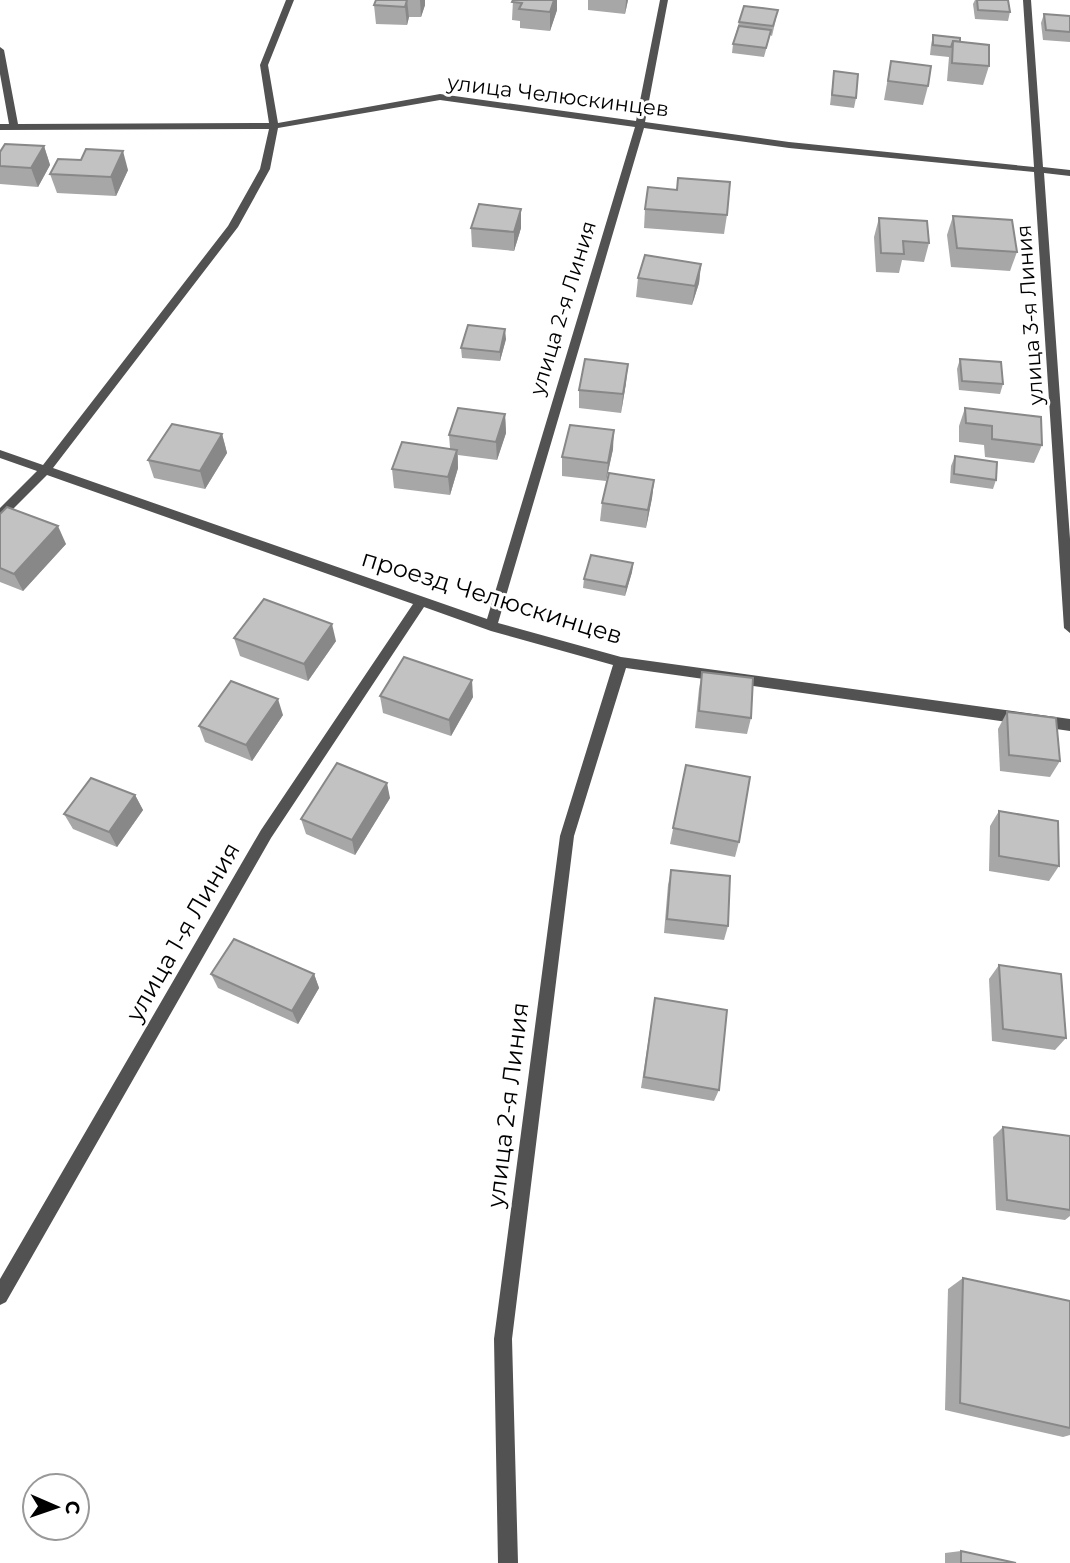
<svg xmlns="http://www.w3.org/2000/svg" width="1070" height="1563" font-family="Montserrat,sans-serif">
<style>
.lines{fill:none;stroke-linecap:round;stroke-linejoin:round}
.minor{fill:#525252;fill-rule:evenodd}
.wall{fill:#a7a7a7}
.shaded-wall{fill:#888}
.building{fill:#c2c2c2;stroke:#888;stroke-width:2}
.labels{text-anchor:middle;stroke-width:6;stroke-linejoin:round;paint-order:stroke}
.far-street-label{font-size:21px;fill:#000;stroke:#fff}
.street-label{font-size:24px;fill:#000;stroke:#fff}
</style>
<rect width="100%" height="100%" fill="#fff"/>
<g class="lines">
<path class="minor" d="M286 0H294L268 65 278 123 440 94 636 121 660 0H668L645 122 789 142 1034 167 1023 0H1031L1043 167 1070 170V176L1044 173 1070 539V633L1064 628 1034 172 789 148 644 128 498 623 621 657 1070 719V731L626 668 574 836 512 1339 518 1563H498L494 1339 560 836 613 665 491 631 424 607 271 838 6 1302 0 1305V1279L261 830 413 604 47 475 4 518 0 519V508L37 471 0 458V450L43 465 228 226 260 169 269 129 0 130V124H9L0 74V47L4 50 18 124 269 123 260 65ZM440 100 635 127 487 619 53 468 238 227 270 169 278 128Z"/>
</g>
<g class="wall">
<path d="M408 0H425V5L421 17H409L407 25 376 24 374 5Z"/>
<path d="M513 0 557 10 550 31 520 28V21L512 20Z"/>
<path d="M588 0H628L625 14 588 10Z"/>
<path d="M975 0H1008L1010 12 1008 21 975 19 973 4Z"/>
<path d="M1044 14 1070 16V42L1043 40 1041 23Z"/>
<path d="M776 19 772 36 770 35 764 57 732 53 733 44 739 22Z"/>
<path d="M933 35 960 42 989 66 983 85 947 81 949 57 930 55 931 45Z"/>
<path d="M891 61 928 86 923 105 884 100Z"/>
<path d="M834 71 856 98 854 108 830 105Z"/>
<path d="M44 146 50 165 38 187 0 184V152Z"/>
<path d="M128 170 116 196 57 193 50 174Z"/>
<path d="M677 190 727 215 724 234 644 228 645 209Z"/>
<path d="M953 216 1017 252 1010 271 951 267 947 235Z"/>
<path d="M879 218 929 243 924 262 902 260 899 273 876 272 874 237Z"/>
<path d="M471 228H521L514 251 472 247Z"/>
<path d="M701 264 699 283 692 305 636 297 638 278Z"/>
<path d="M506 339 500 361 462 358 461 348Z"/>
<path d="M960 359 1003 384 1000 394 959 390 957 369Z"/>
<path d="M626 383 621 413 579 408V390Z"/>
<path d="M965 408 1042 445 1034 463 985 457 984 445 959 442V426Z"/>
<path d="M505 414 506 433 497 460 458 455V468L450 495 394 488 392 469 450 448 449 435Z"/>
<path d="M222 434 227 453 205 489 154 478 148 460Z"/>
<path d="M613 449 606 481 562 476V457Z"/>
<path d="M955 456 996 480 993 489 950 483 951 466Z"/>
<path d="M654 480 652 498 646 528 600 521 602 503Z"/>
<path d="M0 514 66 544 23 591 0 582Z"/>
<path d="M633 563 632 572 625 596 583 588 584 579Z"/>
<path d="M234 638 336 641 308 681 240 656Z"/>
<path d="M702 672 751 718 747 734 695 728 699 689Z"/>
<path d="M380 696 473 697 451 736 383 713Z"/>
<path d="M1007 712 1060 761 1050 777 1000 771 998 729Z"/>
<path d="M283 715 252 761 205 742 199 726Z"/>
<path d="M686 765 739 842 735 857 670 844Z"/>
<path d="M135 795 143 810 117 847 73 829 64 814Z"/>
<path d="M390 798 355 855 306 834 301 819Z"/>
<path d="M999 811 1059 866 1049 881 989 871 990 826Z"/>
<path d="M671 870 728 926 724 940 664 933 668 885Z"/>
<path d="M999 965 1066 1038 1055 1050 992 1041 989 979Z"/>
<path d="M211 974H314L319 988 298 1024 218 988Z"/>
<path d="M655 998 719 1090 714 1101 641 1088Z"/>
<path d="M1003 1127 1070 1136V1216L1065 1220 996 1210 993 1137Z"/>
<path d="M963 1278 1070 1301V1435L1063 1437 945 1410 948 1289Z"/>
<path d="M961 1551 1016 1563H945V1553Z"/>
</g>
<g class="shaded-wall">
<path d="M407 0 409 17 407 25 405 7Z"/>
<path d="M420 0H425V5L421 17Z"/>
<path d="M554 0H557V10L550 31V12Z"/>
<path d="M626 0H628L625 14Z"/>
<path d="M44 146 50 165 38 187 31 168Z"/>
<path d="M123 151 128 170 116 196 111 177Z"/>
<path d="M521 209V228L514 251V232Z"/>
<path d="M701 264 699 283 692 305 695 286Z"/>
<path d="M505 329 506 339 500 361V352Z"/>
<path d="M628 364 626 383 621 413 623 394Z"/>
<path d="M505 414 506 433 497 460 496 442Z"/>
<path d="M614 430 613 449 606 481 608 463Z"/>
<path d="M222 434 227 453 205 489 200 471Z"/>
<path d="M457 450 458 468 450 495 448 477Z"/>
<path d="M654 480 652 498 646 528 648 510Z"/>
<path d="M58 526 66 544 23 591 14 574Z"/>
<path d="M633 563 632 572 625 596 626 587Z"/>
<path d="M332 624 336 641 308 681 304 664Z"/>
<path d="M472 680 473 697 451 736 449 720Z"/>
<path d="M278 699 283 715 252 761 246 745Z"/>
<path d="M387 783 390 798 355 855 352 840Z"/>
<path d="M135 795 143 810 117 847 109 832Z"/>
<path d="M314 974 319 988 298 1024 292 1011Z"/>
</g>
<g class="building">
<path d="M376 0H407L405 7 374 5Z"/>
<path d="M513 0H554L550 12 519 9 522 3 512 2Z"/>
<path d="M977 0H1008L1010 12 978 10Z"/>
<path d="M744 6 778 10 773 26 739 22Z"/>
<path d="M1044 14 1070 16V32L1046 30Z"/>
<path d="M739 26 771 30 766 48 733 44Z"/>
<path d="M933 35 960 38V42L953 41 951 47 933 45Z"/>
<path d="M953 41 989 45V66L952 63Z"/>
<path d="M891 61 931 66 928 86 888 81Z"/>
<path d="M834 71 858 74 856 98 832 95Z"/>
<path d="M5 144 44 146 31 168 0 166V152Z"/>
<path d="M86 149 123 151 111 177 50 174 58 159 81 160Z"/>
<path d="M678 178 730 182 727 215 645 209 648 187 677 190Z"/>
<path d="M479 204 521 209 514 232 471 228Z"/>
<path d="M953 216 1012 220 1017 252 957 248Z"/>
<path d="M879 218 927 221 929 243 903 241 904 254 881 253Z"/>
<path d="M645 255 701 264 695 286 638 278Z"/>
<path d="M468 325 505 329 500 352 461 348Z"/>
<path d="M585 359 628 364 623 394 579 390Z"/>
<path d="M960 359 1001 362 1003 384 962 381Z"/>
<path d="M458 408 505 414 496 442 449 435Z"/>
<path d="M965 408 1041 417 1042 445 992 439V426L966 423Z"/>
<path d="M172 424 222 434 200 471 148 460Z"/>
<path d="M570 425 614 430 608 463 562 457Z"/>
<path d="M402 442 457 450 448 477 392 469Z"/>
<path d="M955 456 997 462 996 480 954 474Z"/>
<path d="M609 473 654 480 648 510 602 503Z"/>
<path d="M7 507 58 526 14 574 0 568V514Z"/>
<path d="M591 555 633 563 626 587 584 579Z"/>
<path d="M264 599 332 624 304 664 234 638Z"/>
<path d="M404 657 472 680 449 720 380 696Z"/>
<path d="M702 672 753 678 751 718 699 711Z"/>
<path d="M231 681 278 699 246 745 199 726Z"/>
<path d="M1007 712 1056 718 1060 761 1009 755Z"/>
<path d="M337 763 387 783 352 840 301 819Z"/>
<path d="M686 765 750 777 739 842 673 828Z"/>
<path d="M91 778 135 795 109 832 64 814Z"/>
<path d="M999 811 1058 821 1059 866 999 856Z"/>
<path d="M671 870 730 876 728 926 667 919Z"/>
<path d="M234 939 314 974 292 1011 211 974Z"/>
<path d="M999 965 1061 974 1066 1038 1003 1029Z"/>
<path d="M655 998 727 1010 719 1090 644 1077Z"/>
<path d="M1003 1127 1070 1136V1210L1007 1200Z"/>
<path d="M963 1278 1070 1301V1428L960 1403Z"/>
<path d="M961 1551 1016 1563H961Z"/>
</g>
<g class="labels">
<g class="far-street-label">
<text transform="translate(558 96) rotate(7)" y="7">улица Челюскинцев</text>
<text transform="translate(563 308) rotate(-73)" y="7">улица 2-я Линия</text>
<text transform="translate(1030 315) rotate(-94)" y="7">улица 3-я Линия</text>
</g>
<g class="street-label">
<text transform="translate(492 597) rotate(17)" y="8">проезд Челюскинцев</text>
<text transform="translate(183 932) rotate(-60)" y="8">улица 1-я Линия</text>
<text transform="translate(508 1105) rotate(-83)" y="8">улица 2-я Линия</text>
</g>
</g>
<g transform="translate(56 1507) rotate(92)"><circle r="33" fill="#ffffff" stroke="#999999" stroke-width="2"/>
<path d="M0-5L12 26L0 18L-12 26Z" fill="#000000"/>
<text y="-10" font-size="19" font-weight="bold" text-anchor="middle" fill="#000000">С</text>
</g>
</svg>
